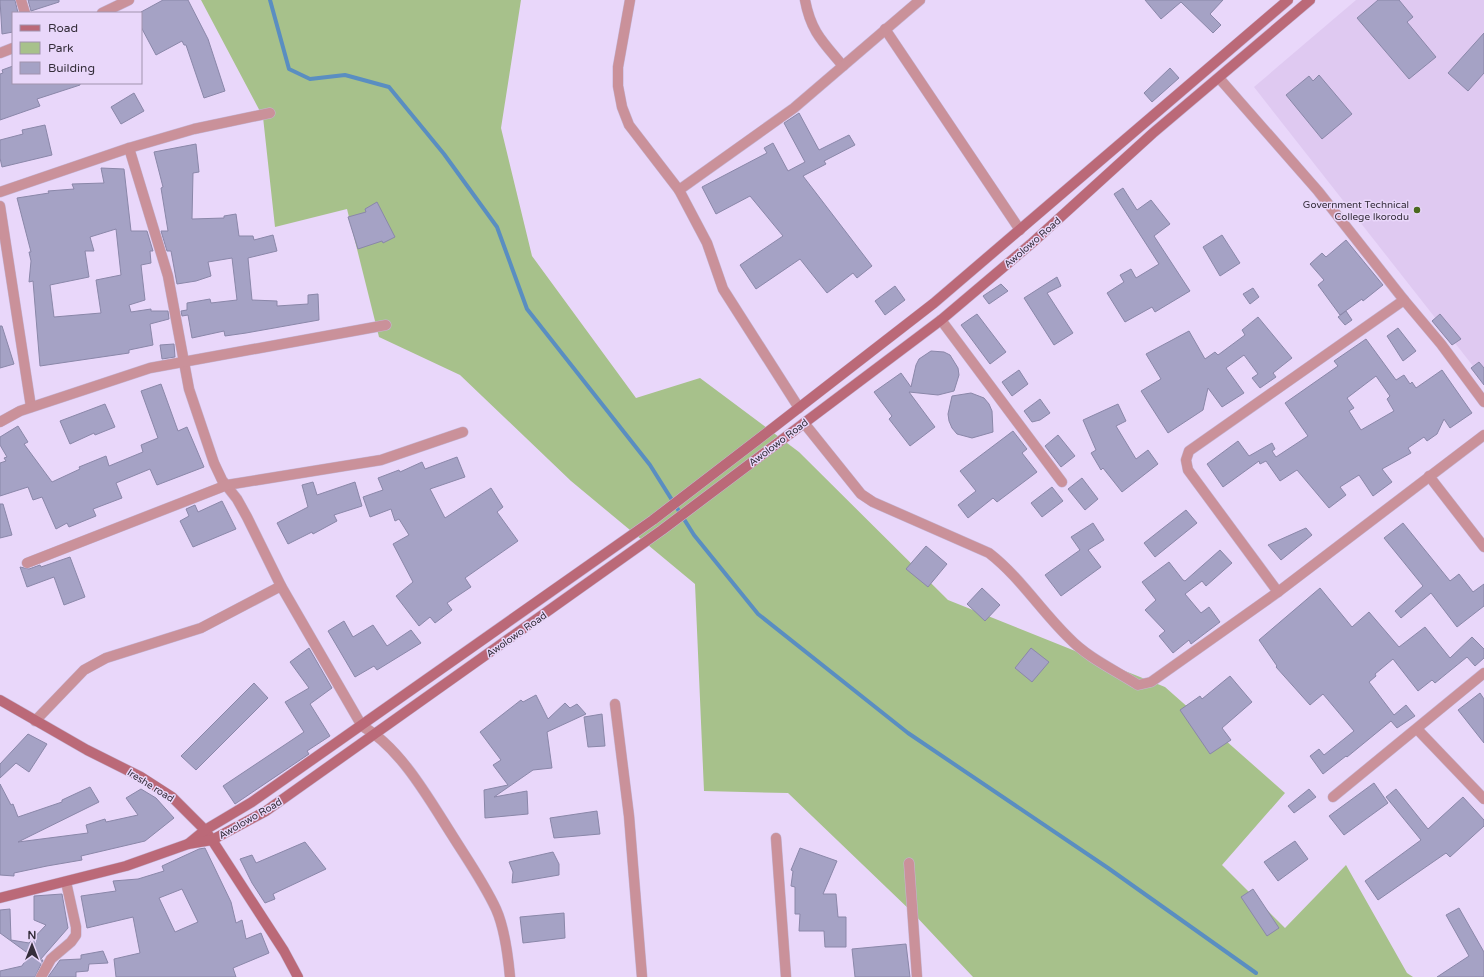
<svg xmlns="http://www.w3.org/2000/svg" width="1484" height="977" font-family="'Varela Round',sans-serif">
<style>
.built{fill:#dfc9f1}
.green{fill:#a7c18b}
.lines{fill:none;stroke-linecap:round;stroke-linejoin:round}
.stream{stroke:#5a8ec1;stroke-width:4}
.building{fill:#a5a2c5;stroke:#8a87a9;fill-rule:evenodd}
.minor-casing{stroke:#c5b5d4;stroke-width:11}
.secondary-casing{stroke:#c5b5d4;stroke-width:11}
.minor{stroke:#ca919a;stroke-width:10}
.secondary{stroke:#bb6978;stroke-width:10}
.poi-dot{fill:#4a691e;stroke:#e9d7fa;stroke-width:1.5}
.labels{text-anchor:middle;stroke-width:3;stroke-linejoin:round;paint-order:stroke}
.poi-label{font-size:10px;fill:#352e3b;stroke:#e9d7fa;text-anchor:end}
.street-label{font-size:10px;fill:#352e3b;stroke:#e9d7fa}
</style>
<rect width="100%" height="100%" fill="#e9d7fa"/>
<path class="built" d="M1356 0H1484V380L1254 87Z"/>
<path class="green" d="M201 0H521L501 128 532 256 636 398 700 378 799 452 948 600 1165 687 1285 793 1222 865 1285 928 1346 865 1407 973 1413 977H973L912 912 788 793 704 791 695 584 571 481 460 375 379 337 347 209 275 227 263 117Z"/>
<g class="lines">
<path class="stream" d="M270 0 289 69 310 79 345 75 389 87 444 154 497 227 527 309 650 465 694 535 758 614 908 733 1108 868 1256 973"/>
</g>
<g class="building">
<path d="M0 0H15L18 13H13V32L2 34Z"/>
<path d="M28 0H59V2L31 11Z"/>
<path d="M163 0H188L208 39 225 91 204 98 186 45H184L182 41 156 55 141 27V12Z"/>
<path d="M1145 0H1223L1210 14 1221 25 1213 33 1181 2 1161 19Z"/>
<path d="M1378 0H1399L1413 17 1407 22 1436 57 1409 79 1357 18Z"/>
<path d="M1484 33V73L1468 91 1448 73Z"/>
<path d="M13 66V83H80V85L37 99 40 106 0 120V74L3 73 2 70Z"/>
<path d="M1170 68 1179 78 1152 102 1144 93Z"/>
<path d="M1319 75 1352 114 1322 139 1286 95 1309 76 1313 81Z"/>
<path d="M134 93 144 111 121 124 111 107Z"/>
<path d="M799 113 819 150 849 135 855 145 824 161 826 164 803 176 872 266 857 278 853 273 827 293 800 259 756 289 740 265 783 236 750 196 716 214 702 187 767 153 764 148 773 143 788 171 805 162 784 123Z"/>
<path d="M45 125 52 155 2 167 0 158V140L23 134 22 130Z"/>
<path d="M196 144 199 172 193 173 192 219 224 218V216L236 214 239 236H253L254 240 273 235 277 251 248 258 252 300 277 301V306L308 304V295L318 294 319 320 246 333 225 336 224 331 192 338 188 315 182 316 181 311 187 310V303L210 299 211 303 237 300 232 258 208 262 211 276 196 281 177 284 171 251H167L161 231H168L161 188 163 187 154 152Z"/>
<path d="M101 168 124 169 131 231H147L153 251H150L151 263 141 265 145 300 129 305 131 312 151 309V311H168L169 319 150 324 153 345 129 350V353L40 366 33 281 29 282 31 261 29 252H31L17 198 49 193 48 191 74 189 72 184 104 183ZM116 229 121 275 96 280 101 313 54 317 50 285 89 277 85 251H94L90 237Z"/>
<path d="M1123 188 1137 210 1151 200 1170 224 1154 236 1190 291 1155 312 1152 307 1125 322 1107 293 1124 282 1120 275 1131 269 1136 278 1159 264 1114 194Z"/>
<path d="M377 202 395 237 383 243 382 241 358 249 348 217 366 212 365 209Z"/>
<path d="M1222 235 1240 263 1220 276 1203 247Z"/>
<path d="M1346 240 1383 285 1363 301 1362 299 1340 315 1318 285 1324 280 1310 264 1322 253 1326 257Z"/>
<path d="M1057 277 1061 286 1047 293 1073 333 1054 345 1024 298Z"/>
<path d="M1001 284 1008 291 989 304 983 296Z"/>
<path d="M895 286 905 300 885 315 875 301Z"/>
<path d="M1253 288 1259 297 1250 304 1243 294Z"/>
<path d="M1346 311 1352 320 1345 325 1338 317Z"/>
<path d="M977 314 1006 352 990 364 961 325Z"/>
<path d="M1440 314 1461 339 1452 345 1432 321Z"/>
<path d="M1258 317 1292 358 1273 373 1276 377 1260 388 1252 378 1258 374 1244 355 1226 368 1244 393 1222 407 1208 388 1203 410 1168 433 1141 391 1161 379 1146 354 1189 331 1205 359 1215 352 1218 355 1245 335 1242 330Z"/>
<path d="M0 326H2L14 364 0 368Z"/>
<path d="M1398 328 1416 351 1403 361 1387 336Z"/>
<path d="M1366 339 1396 380 1404 375 1410 384 1412 382 1416 388 1442 370 1472 413 1450 428 1444 419 1437 434 1427 441 1424 437 1408 448 1411 453 1382 469 1392 482 1373 496 1359 475 1340 487 1346 495 1329 508 1297 470 1280 481 1266 461 1260 464 1259 461 1223 487 1207 464 1238 441 1249 456 1272 443 1275 449 1272 451 1276 457 1308 436 1285 403 1338 366 1334 361ZM1376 376 1390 396 1387 399 1394 411 1361 430 1349 411 1354 408 1347 398Z"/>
<path d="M174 344 175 357 162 359 160 345Z"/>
<path d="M931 351 944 352 950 355 958 368 959 375 954 391 938 395 909 392 935 427 910 446 889 419 892 416 874 392 901 373 911 387 916 365 919 359Z"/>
<path d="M1479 362 1484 368V385L1471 368Z"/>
<path d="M1019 370 1028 384 1012 396 1002 382Z"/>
<path d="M161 384 178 431 187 427 204 467 157 485 150 469 116 483 122 498 93 509 96 516 69 527 67 523 56 529 42 497 33 500 28 487 0 496V463L6 461 4 458 7 457 0 445V437L18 426 28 442 24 444 52 482 80 469 79 467 106 456 109 466 143 452 141 445 158 438 141 391Z"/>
<path d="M971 393 984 398 989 404 992 411 993 432 972 438 957 434 952 428 949 421 948 414 952 396Z"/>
<path d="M1040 399 1050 413 1040 420 1032 422 1024 411Z"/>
<path d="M105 404 115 427 95 435 94 433 70 444 60 421Z"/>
<path d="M1118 404 1126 421 1116 426 1136 459 1148 450 1158 464 1122 492 1103 468 1101 470 1091 453 1096 450 1083 420Z"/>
<path d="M1013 431 1027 449 1022 453 1037 472 997 502 993 498 968 518 958 505 976 491 960 471Z"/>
<path d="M1058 435 1075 456 1061 467 1045 446Z"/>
<path d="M457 457 465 477 430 489 445 518 491 488 503 507 497 512 518 541 465 578 471 587 447 603 452 610 435 623 430 617 419 626 396 596 413 582 393 544 409 535 399 519 395 521 391 509 370 517 363 497 383 490 378 478 399 470 400 472 422 462 425 469Z"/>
<path d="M1082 478 1098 499 1085 510 1068 489Z"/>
<path d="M313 482 317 495 355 482 362 506 334 515 337 521 313 534 312 532 288 544 277 523 308 507 302 485Z"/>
<path d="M1052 487 1063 501 1042 517 1031 503Z"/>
<path d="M222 501 236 529 193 547 180 521 189 516 186 509 195 505 198 512Z"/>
<path d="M0 504H3L12 535 0 538Z"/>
<path d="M1186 510 1197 523 1155 557 1144 543Z"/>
<path d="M1093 523 1104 540 1088 550 1101 567 1061 596 1045 575 1080 550 1071 537Z"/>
<path d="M1403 523 1450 581 1459 574 1473 592 1484 584V606L1457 627 1431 593 1401 618 1395 611 1423 586 1384 538Z"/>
<path d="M1306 528 1312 535 1281 560 1268 545Z"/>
<path d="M926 546 947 564 928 587 906 569Z"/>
<path d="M1220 550 1232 563 1206 586 1202 581 1185 594 1201 613 1209 607 1220 622 1191 644 1189 640 1173 653 1159 636 1165 631 1145 610 1156 600 1142 582 1169 562 1183 580 1185 581Z"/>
<path d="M70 557 85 597 64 605 54 577 27 587 20 567 29 569 40 565 41 567Z"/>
<path d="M982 588 1000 605 985 621 967 604Z"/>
<path d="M1320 588 1352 627 1369 612 1399 647 1425 627 1450 658 1472 637 1484 649V658L1475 666 1467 657 1435 683 1432 680 1418 691 1393 659 1375 674 1376 676 1369 682 1394 715 1406 705 1415 716 1397 728 1391 721 1347 757 1346 756 1323 774 1310 756 1319 749 1324 755 1354 731 1323 694 1310 705 1276 667 1277 666 1259 640Z"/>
<path d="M344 621 353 637 373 625 387 646 411 630 421 643 377 670 374 666 355 677 328 631Z"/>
<path d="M309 648 332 688 310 704 330 736 307 751 309 754 235 804 223 786 304 732 285 702 309 688 290 662Z"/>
<path d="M1031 648 1049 662 1032 682 1015 668Z"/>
<path d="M1230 676 1252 702 1222 728 1231 740 1210 754 1180 710 1200 696 1202 699Z"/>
<path d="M254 683 268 698 196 770 181 756Z"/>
<path d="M1480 693 1484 699V743L1458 710Z"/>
<path d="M536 695 548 719 565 703 570 708 577 704 586 714 547 732 552 768 533 770 494 797 527 791 528 814 485 818 484 790 508 785 493 765 501 760 480 732 521 700 523 702Z"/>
<path d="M602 714 605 746 588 747 584 717Z"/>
<path d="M28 734 47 744 29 772 16 763 0 778V764Z"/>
<path d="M1374 783 1388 803 1344 835 1329 816Z"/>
<path d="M0 784 11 805 13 804 18 817 62 802V800L90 787 99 802 18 842 88 833 86 825 105 819 106 822 138 815 126 798 141 789 156 798 174 818 145 841 81 856 82 860 47 866 14 873V876L0 875Z"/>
<path d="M1309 789 1316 797 1294 813 1288 806Z"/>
<path d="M1396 789 1428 829 1463 797 1484 820V826L1450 857 1446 853 1378 900 1365 881 1421 840 1386 797Z"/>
<path d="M597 811 600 834 554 838 550 818Z"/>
<path d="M1295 841 1308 859 1278 881 1264 862Z"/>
<path d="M305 842 326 869 273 894 275 899 265 903 252 883 240 859 252 855 256 863Z"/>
<path d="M205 848 231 902 236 923 242 920 246 939 261 933 269 953 233 968 236 977H116L114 959 140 953 133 917 87 928 81 896 116 891 113 881 138 879 164 871 162 866 199 849ZM182 889 198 922 175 932 159 898Z"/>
<path d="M800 848 837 861 823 894H836L838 917H846V947H825L824 931H799L800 914H795V887L791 886 793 871 791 870Z"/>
<path d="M553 852 559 864V875L512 883 513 872 509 862Z"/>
<path d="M1253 889 1279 928 1267 936 1241 897Z"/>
<path d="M62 894 68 928 40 960H43L35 977H0V971L22 966 29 954 0 933V910L10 909 11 940 29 943 46 925 34 920V896Z"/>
<path d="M1459 908 1484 952V977H1437L1469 956 1446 915Z"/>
<path d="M564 913 565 938 523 943 520 917Z"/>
<path d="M906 944 910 977H855L852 949Z"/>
<path d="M103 951 108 963 89 964 88 971 76 972V977H48L60 960 81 959V955Z"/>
</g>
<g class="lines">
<g class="minor-casing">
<g id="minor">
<path d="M21 0 25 13"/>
<path d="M630 0 618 67V86L622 107 629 125 679 190 707 243 723 289 799 408"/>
<path d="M805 0C811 32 823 42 843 66"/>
<path d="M102 13 129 0"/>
<path d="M885 29 1020 230"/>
<path d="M0 53 13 48"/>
<path d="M1219 78 1318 191 1404 300 1441 344 1484 402"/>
<path d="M129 148 168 276 189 389 214 463 222 480 237 499 247 517 281 586 362 726C400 747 429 799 452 835 467 859 484 883 496 909 505 929 508 955 510 977"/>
<path d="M679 190 794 108 920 0"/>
<path d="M0 192 129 148 194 129 270 113"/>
<path d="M0 206 31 407"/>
<path d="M941 320 1062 482"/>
<path d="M0 422 20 411 150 368 386 325"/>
<path d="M804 423 861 494 873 502 989 553C1020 577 1041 611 1069 638 1088 658 1115 670 1138 685L1151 682 1278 592 1484 435"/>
<path d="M1429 476 1484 547"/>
<path d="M27 563 227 485 381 460 463 432"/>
<path d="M1278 592 1188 470 1186 460 1189 451 1404 300"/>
<path d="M615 704 629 816 642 977"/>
<path d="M35 721 84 670 106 658 201 628 281 586"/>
<path d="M1417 729 1484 799"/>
<path d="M1333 797 1484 673"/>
<path d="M776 838 786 977"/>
<path d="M909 863 917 977"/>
<path d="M41 977 51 959 71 942 76 935V927L66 882"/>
</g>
</g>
<g class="secondary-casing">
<g id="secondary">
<path d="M0 700 87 750 141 777 172 797 205 830 212 840 284 951 298 977"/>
<path d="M188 844 205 830 252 802 653 520 769 431 934 303 1288 0"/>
<path d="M0 898 126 866 188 844 212 840 266 811 662 530 941 320 1032 243 1153 133 1310 0"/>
</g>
</g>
<use href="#minor" class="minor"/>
<use href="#secondary" class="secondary"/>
</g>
<circle class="poi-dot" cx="1417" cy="210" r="4"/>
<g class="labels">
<g class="poi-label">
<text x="1409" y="208">Government Technical<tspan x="1409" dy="12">College Ikorodu</tspan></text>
</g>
<g class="street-label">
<text transform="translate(1032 242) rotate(-41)" y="4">Awolowo Road</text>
<text transform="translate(778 442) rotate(-37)" y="4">Awolowo Road</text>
<text transform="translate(516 634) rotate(-35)" y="4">Awolowo Road</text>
<text transform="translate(151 785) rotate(32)" y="4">Ireshe road</text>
<text transform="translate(250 818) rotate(-30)" y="4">Awolowo Road</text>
</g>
</g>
<rect x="12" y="12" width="130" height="72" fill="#e9d7fa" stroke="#a193ae"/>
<rect x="20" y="25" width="20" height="6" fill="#bb6978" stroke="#a193ae"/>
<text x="48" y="32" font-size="12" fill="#352e3b">Road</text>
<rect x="20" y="42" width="20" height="12" fill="#a7c18b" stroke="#a193ae"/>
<text x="48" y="52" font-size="12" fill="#352e3b">Park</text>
<rect x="20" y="62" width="20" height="12" fill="#a5a2c5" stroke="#a193ae"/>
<text x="48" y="72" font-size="12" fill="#352e3b">Building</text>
<g transform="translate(32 945)" stroke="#e9d7fa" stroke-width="3" paint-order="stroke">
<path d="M0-3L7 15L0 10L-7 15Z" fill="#352e3b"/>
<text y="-6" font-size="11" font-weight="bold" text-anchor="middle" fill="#352e3b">N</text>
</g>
</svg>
